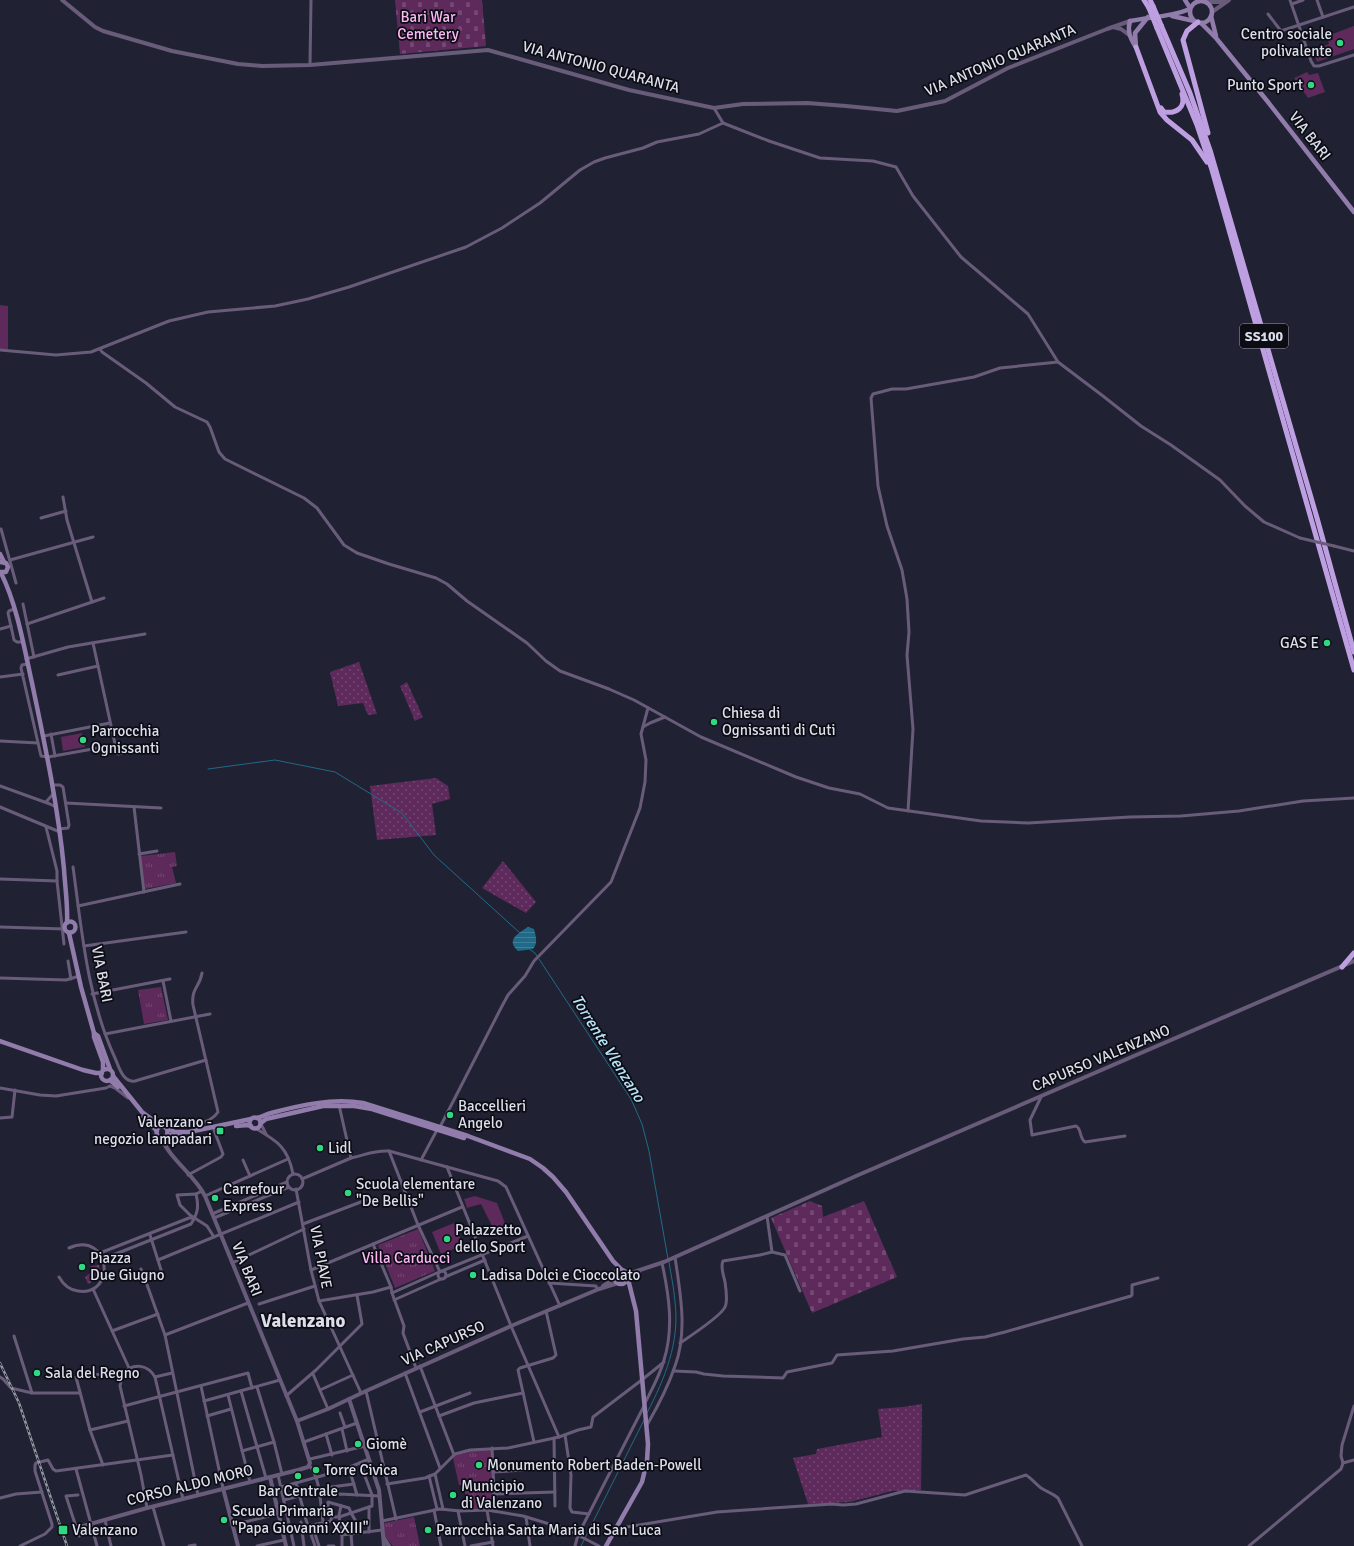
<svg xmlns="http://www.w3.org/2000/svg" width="1354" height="1546" font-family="Signika,sans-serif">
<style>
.grass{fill:url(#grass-dots)}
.cemetery{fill:url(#cemetery-stones)}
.park{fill:url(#park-tufts)}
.garden{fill:#5e2a5b}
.water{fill:url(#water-rules)}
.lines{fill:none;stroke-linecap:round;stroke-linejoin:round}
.stream{stroke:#206a88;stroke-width:1}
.minor{stroke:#695c7a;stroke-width:3}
.tertiary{stroke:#695c7a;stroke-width:4}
.secondary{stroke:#917cab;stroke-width:4.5}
.trunk{stroke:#bea0e2;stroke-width:5}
.rail-casing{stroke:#9395a3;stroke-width:2.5}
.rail{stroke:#0b0c14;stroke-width:1;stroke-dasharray:3;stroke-linecap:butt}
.minor-bridge{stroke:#695c7a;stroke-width:3}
.trunk-bridge{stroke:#bea0e2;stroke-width:5}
.poi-dot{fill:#31d882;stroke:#0b0c14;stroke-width:1.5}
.labels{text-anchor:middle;stroke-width:3.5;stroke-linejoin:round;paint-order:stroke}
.shield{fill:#0b0c14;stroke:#9d9faa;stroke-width:1}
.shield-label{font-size:14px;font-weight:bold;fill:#dcdeea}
.park-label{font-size:15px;fill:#fbb8f5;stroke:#0b0c14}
.poi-label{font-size:15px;fill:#dcdeea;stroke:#0b0c14;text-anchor:start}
.street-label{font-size:15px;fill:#dcdeea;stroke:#0b0c14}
.water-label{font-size:16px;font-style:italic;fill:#b9e5fb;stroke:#0b0c14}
.district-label{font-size:19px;font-weight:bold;fill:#dcdeea;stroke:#0b0c14}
</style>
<defs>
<pattern id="grass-dots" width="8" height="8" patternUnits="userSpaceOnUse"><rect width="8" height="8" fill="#5e2a5b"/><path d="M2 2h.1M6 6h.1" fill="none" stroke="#744873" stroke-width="1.8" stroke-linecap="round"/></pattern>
<pattern id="cemetery-stones" width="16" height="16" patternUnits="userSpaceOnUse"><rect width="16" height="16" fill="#5e2a5b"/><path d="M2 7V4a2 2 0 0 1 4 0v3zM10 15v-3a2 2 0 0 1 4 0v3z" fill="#744873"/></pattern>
<pattern id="park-tufts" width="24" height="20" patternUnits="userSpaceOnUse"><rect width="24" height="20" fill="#5e2a5b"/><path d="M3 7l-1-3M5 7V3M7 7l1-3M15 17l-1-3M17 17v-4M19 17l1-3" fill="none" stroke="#744873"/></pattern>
<pattern id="water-rules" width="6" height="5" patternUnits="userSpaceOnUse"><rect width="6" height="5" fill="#206a88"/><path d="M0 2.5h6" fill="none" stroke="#407f99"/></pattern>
</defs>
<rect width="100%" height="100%" fill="#202233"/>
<g class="grass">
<path d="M359 662 377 714 368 715 363 703 338 706 330 672Z"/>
<path d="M407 682 423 717 415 721 400 686Z"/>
<path d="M436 778 448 786 450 799 432 804 436 835 377 840 370 786Z"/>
<path d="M503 861 536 902 526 913 482 888Z"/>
<path d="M99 1265C100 1274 97 1280 88 1284L85 1277 90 1273 91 1266Z"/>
<path d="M922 1404 921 1490 892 1491 850 1502 808 1504 793 1458 816 1454 817 1449 882 1437 878 1409 903 1407Z"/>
</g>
<g class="cemetery">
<path d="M395 0H482L486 46 400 54Z"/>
<path d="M810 1201 822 1206 823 1217 864 1201 897 1277 812 1313 771 1218Z"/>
</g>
<g class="park">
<path d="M175 852 177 866 172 867 176 883 145 889 141 856Z"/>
<path d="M161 987 168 1020 144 1024 138 990Z"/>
<path d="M418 1229 435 1271 395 1288 378 1245Z"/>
<path d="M492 1448 495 1511 471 1510 462 1485H459L453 1458 455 1454 470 1450Z"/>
<path d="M414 1517 420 1546H393L384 1535V1523Z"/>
</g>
<g class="garden">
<path d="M1354 26V49L1317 62 1313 50 1329 44 1327 36Z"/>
<path d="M1307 72 1309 75 1318 73 1325 92 1308 98 1294 78Z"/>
<path d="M0 305 8 306V349H0Z"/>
<path d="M82 733 85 747 63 751 61 737Z"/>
<path d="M475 1196 497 1203 506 1226 494 1230 481 1204 467 1208 464 1199Z"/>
<path d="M454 1223 463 1245 441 1254 432 1232Z"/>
</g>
<path class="water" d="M528 927 534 929C536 937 538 943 533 949L518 951C505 940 519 933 528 927Z"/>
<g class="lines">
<g class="stream">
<path d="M208 769 275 760 335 772 402 813 434 855 520 933"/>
<path d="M529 949 535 953 537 956"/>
<path d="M539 959 631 1099 642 1124 649 1151 668 1259"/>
<path d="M647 1413C665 1378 680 1342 675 1302 674 1288 671 1275 669 1262"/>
<path d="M581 1546 644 1420"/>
</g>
<g class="minor">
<path d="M1290 0 1311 61 1314 66H1319L1354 55"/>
<path d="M1317 0 1323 17"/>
<path d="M1292 4 1303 0"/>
<path d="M1268 14 1281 31 1354 7"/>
<path d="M310 65 311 0"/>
<path d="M714 108 723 123 769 141 820 158 873 161 896 167 913 196 961 257 1028 314 1058 362 1103 396 1141 426 1171 445 1220 480 1245 506 1264 522 1300 538"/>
<path d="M100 349 102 352 146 383 175 407 207 422 210 427 219 452 225 459 304 498 317 508 344 545 357 553 389 564 436 578 447 584 467 601 527 643 546 661 560 671 609 689 634 700 701 737 796 777 829 788 860 794 888 808 981 821 1028 823 1130 817 1181 816 1239 811 1303 801 1354 798"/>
<path d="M0 350 56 355 91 352 169 321 208 312 275 306 308 299 349 287 466 247 502 228 540 203 580 170 594 162 605 158 643 148 657 142 699 134 723 123"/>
<path d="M63 497 67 520 92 602"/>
<path d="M41 518 66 511"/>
<path d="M1 529 16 583"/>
<path d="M1334 546 1354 551"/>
<path d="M10 560 93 537"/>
<path d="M23 604 34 657"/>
<path d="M14 609 9 611 8 613 14 640 17 642H22"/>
<path d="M27 624 104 598"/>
<path d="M0 629 11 626"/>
<path d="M93 643 117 753 118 754 143 749"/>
<path d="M26 659 68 647 145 634"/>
<path d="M27 664 22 665 21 668 41 756 48 757 115 745"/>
<path d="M58 675 98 666"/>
<path d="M0 677 23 674"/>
<path d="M643 727 650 723 665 717"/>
<path d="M51 734 55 756"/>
<path d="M44 736 110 723"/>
<path d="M0 741 38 743"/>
<path d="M53 785H60L63 787 69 825 68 828 59 829"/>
<path d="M0 786 50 804 56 807"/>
<path d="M46 802 54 793"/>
<path d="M66 803 161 808"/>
<path d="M0 807 60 832"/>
<path d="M134 807 144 892"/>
<path d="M908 811 913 729 907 655 909 632 907 599 902 570 887 526 878 486 871 398 873 394 892 389H906L974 377 1000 368 1058 362"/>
<path d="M46 827 57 871V881L64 944"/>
<path d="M139 854 157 851"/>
<path d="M73 867C82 932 87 997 115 1058 119 1067 123 1083 135 1081L206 1060"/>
<path d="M0 879 57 881"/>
<path d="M78 906 180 884"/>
<path d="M0 927 65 929"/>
<path d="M84 946 186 932"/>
<path d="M68 961 71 979"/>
<path d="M0 978 66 980 79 976"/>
<path d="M163 981 171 1021"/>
<path d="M92 994 170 979"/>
<path d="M105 1034 210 1014"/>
<path d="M110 1086 115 1088 128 1098"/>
<path d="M0 1088 40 1095 56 1096 106 1088 110 1086"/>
<path d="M1041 1097 1030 1120 1032 1135 1076 1126C1082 1129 1079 1138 1085 1142L1125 1136"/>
<path d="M339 1105 351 1158"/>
<path d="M0 1118 12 1117 15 1090"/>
<path d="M261 1124 266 1134"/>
<path d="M196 1125C204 1122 213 1120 218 1112L193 1005C191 988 200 987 202 973"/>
<path d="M440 1127 501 1008 508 995 525 976 534 961 611 882 640 808 645 782 646 760 641 734 648 708"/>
<path d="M255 1128C277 1141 288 1147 293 1174"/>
<path d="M389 1151 418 1225 440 1272"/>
<path d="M243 1160 250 1176"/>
<path d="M421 1160 437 1130"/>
<path d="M447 1167 511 1326 559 1437"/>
<circle cx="295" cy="1182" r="8"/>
<path d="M188 1175 221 1157 223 1154 214 1130"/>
<path d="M302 1179 351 1158C366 1155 373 1150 389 1151L498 1181 506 1187 560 1306"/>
<path d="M296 1189 311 1270 319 1301 361 1393"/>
<path d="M196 1194 177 1195 180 1205 190 1215 207 1226 214 1237"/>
<path d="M205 1196 288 1159"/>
<path d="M212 1214 287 1182"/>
<path d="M214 1218 289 1187"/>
<path d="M303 1224 366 1200"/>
<path d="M150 1235 162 1273 145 1279 165 1335 198 1495"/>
<path d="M373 1244 391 1287 392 1293 404 1326 403 1333 416 1368"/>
<path d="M772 1252 785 1255 800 1291"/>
<path d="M100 1253 189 1218H195"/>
<path d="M103 1259 191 1224C198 1213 199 1207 196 1194L202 1191"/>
<path d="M158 1260 299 1202"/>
<path d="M232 1263 304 1229"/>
<path d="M141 1269 145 1279"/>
<path d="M311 1270 462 1207"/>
<path d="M442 1271 528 1236"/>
<circle cx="442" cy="1275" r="4"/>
<path d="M59 1277C63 1284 69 1290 78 1291 117 1297 111 1230 69 1248"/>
<path d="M445 1277 485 1260"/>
<path d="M549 1283 596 1286 597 1289"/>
<path d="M93 1289 129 1368"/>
<path d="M392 1293 439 1272"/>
<path d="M394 1300 441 1279"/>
<path d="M319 1301 373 1292 391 1287"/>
<path d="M259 1304 315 1286"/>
<path d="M112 1331 158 1314"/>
<path d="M165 1335 248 1303"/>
<path d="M14 1336 32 1393"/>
<path d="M680 1343C689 1337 721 1316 725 1307 728 1301 726 1289 725 1282 724 1276 720 1267 723 1261L760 1255 772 1252 767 1216"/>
<path d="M420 1366 454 1455"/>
<path d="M674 1371 696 1372 704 1374 723 1376 783 1378 787 1372 832 1363 837 1355 893 1351 963 1339 985 1337 1005 1332 1131 1296 1132 1295V1285L1158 1278"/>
<path d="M405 1373 440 1468"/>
<path d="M313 1374 328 1409"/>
<path d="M0 1377 3 1379 11 1388 32 1393H80"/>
<path d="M155 1377 172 1373"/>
<path d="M201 1386 223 1488"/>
<path d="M257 1387 274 1442 282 1474"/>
<path d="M320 1390 353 1375"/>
<path d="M241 1391 266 1478"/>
<path d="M366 1391 396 1519"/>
<path d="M228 1395 250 1482"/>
<path d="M286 1396 316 1370 362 1324 357 1295"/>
<path d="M204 1401 280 1380"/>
<path d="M645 1403C652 1389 660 1375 664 1360 674 1328 669 1295 662 1263"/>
<path d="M124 1406 248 1373 252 1388"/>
<path d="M420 1412 470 1393"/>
<path d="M340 1413 345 1427"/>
<path d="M207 1416 231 1409"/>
<path d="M439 1416 474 1403 523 1393"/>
<path d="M647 1425C658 1406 668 1387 675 1366 688 1331 680 1292 675 1257"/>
<path d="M342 1429 347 1451"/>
<path d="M90 1430 128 1421"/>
<path d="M326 1434 332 1455"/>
<path d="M565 1435 571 1475 570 1508 572 1512 589 1514"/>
<path d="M554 1438 555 1506"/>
<path d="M304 1442 357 1423"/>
<path d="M534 1442 518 1370 520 1368 553 1358 556 1355 546 1311"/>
<path d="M492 1448 495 1511"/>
<path d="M242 1451 274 1442"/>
<path d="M310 1459 365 1446"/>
<path d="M360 1463 372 1495V1506L369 1507V1532"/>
<path d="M1343 1463 1341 1456 1342 1445 1354 1406"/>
<path d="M103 1465 90 1430 76 1377 120 1372 123 1373"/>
<path d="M309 1465C321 1478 320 1505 323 1521"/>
<path d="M349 1468 357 1495"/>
<path d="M76 1469 97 1546"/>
<path d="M493 1472 554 1468"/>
<path d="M435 1474 443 1509"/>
<path d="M278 1475 294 1546"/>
<path d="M429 1476 437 1509"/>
<path d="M296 1483 303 1508H302L315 1546"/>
<path d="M387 1484 425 1478 435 1474 455 1454 470 1450 508 1448 559 1437 578 1430 591 1427 593 1417 643 1379 664 1362"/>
<path d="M281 1487 343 1470 369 1459"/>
<path d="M331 1487 354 1484"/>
<path d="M494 1494 555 1492"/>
<path d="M78 1495 66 1496 79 1536"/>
<path d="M299 1495 308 1492"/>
<path d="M320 1495 339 1494 380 1496"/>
<path d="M0 1498 16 1494 42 1492"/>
<path d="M284 1500 299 1496"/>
<path d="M341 1506 339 1515 341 1534 342 1535V1546"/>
<path d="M153 1507 164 1546"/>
<path d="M147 1508 141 1475 120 1386 123 1373C134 1362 148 1365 155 1377L183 1499"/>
<path d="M321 1509 328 1508V1502L349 1508C353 1520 358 1519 359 1533"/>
<path d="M434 1510 441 1546"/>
<path d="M487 1510 493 1546"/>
<path d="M458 1511 465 1546"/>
<path d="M331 1517H339L369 1507"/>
<path d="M526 1517 530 1546"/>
<path d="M105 1520 111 1546"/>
<path d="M382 1521 440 1509 460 1511 487 1510 523 1516 566 1529 599 1546"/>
<path d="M301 1522 304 1546"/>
<path d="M232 1525 278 1514"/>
<path d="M312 1525 319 1546"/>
<path d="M340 1527 358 1523"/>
<path d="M615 1529 717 1512 832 1504 843 1505 856 1504 905 1491 965 1495 1026 1475C1032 1479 1036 1484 1041 1488 1047 1492 1052 1493 1058 1498L1082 1546"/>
<path d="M302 1532 308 1531 312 1525 331 1521 332 1509"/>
<path d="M351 1534 352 1546"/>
<path d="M342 1535 382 1530"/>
<path d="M20 1546 45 1534 52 1527V1524L35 1471V1465L36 1463 48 1460 53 1469 56 1471 173 1455"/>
<path d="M189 1546 195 1545V1546"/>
<path d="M257 1546 284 1540"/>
<path d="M328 1546H334"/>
<path d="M471 1546 493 1542"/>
<path d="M575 1546 578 1535 644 1406"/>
<path d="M1249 1546 1341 1469 1343 1463 1354 1460"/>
</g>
<g class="tertiary">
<path d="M62 0 95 27 103 31 172 51 238 64 262 66 310 65 488 50 629 90 714 108 743 104 807 103 846 106 897 111 945 101 1008 68 1107 29 1130 21"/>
<path d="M1206 2H1225"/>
<path d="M1212 12 1229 0"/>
<path d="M1113 27 1121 29 1129 35"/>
<path d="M165 1137 166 1146"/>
<path d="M625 1272H634L664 1262 856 1176 1354 961"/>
<path d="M628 1277 639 1272"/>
<path d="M603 1286 615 1278"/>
<path d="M349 1399 379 1490 384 1546"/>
<path d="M297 1421 328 1409 366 1391 511 1326 599 1289 618 1283"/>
<path d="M270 1477 286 1546"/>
<path d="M223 1488 238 1546"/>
<path d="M76 1528 147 1508 298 1470 308 1467 310 1463 297 1421 205 1196C194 1174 170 1160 161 1137"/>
<path d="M384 1538 389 1546"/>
</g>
<g class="secondary">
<path d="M1185 0 1190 8"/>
<circle cx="1201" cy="12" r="11"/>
<path d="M1172 16 1194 21"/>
<path d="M1211 16 1216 36"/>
<path d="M1130 21C1150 17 1171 17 1190 9"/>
<path d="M1130 21C1127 31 1130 37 1135 46"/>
<path d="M1201 23 1216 38 1268 102 1354 212"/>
<path d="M1136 47 1135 33 1148 17"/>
<path d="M0 554 4 562"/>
<path d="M0 562 6 563 8 567 6 572H0"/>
<path d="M1 573C17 605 24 647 32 683 45 745 58 806 64 869 65 887 68 905 67 923"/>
<circle cx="70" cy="927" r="5.5"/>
<path d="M69 933 81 987 94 1033V1037L103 1062V1070"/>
<path d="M94 1033 98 1036 110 1069"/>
<path d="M0 1041 83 1070 96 1073H102"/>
<circle cx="107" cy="1075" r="6"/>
<path d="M113 1076 142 1112 161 1126"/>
<path d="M110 1080 118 1087"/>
<path d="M143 1117 157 1131"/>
<circle cx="255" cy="1123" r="5.5"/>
<path d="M257 1118C262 1117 266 1114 271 1113 301 1105 332 1098 363 1103L468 1136 530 1159 543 1168 553 1177 566 1192 613 1261 622 1270"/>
<path d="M261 1123 266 1119 323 1106H354L372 1109 464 1138"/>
<path d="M236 1126 248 1125 251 1126"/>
<circle cx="162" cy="1132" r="5.5"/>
<path d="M166 1128 175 1132H189L251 1119"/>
<path d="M167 1135H181"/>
<circle cx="621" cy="1277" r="7"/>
<path d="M606 1546 642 1482 647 1461 648 1444 636 1311 628 1279"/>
</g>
<g class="trunk">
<path d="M1144 0 1149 8"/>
<path d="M1150 0 1153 6"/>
<path d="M1198 22 1187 31 1183 40 1208 133"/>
<path d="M1161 25 1190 93 1210 150 1317 518 1354 652"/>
<path d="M1157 28 1197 125 1212 170 1354 670"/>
<path d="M1136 47 1160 112 1167 120 1192 140 1207 162"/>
<path d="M1161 108 1164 112C1177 114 1186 107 1182 94"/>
<path d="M1342 967 1354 953"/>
</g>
<g class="rail-casing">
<path id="rail" d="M0 1363 19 1403 67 1546"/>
</g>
<use href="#rail" class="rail"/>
<path class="minor-bridge" d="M1300 538 1334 546"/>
<g class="trunk-bridge">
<path d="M1153 6 1161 25"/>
<path d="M1149 8 1157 28"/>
</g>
</g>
<g class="poi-dot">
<circle cx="1340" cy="43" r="4"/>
<circle cx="1311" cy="85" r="4"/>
<circle cx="1327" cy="643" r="4"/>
<circle cx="714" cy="722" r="4"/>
<circle cx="83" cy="740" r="4"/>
<circle cx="450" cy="1115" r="4"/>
<rect x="216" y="1127" width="8" height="8" rx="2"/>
<circle cx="320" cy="1148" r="4"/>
<circle cx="348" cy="1193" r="4"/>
<circle cx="215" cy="1198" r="4"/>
<circle cx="447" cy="1239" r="4"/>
<circle cx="82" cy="1267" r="4"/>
<circle cx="473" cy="1275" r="4"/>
<circle cx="37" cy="1373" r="4"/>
<circle cx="358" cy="1444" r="4"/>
<circle cx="479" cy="1465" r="4"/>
<circle cx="316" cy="1470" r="4"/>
<circle cx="298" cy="1476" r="4"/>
<circle cx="453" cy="1495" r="4"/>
<circle cx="224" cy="1520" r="4"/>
<rect x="58" y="1525" width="10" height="10" rx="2"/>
<circle cx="428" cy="1530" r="4"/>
</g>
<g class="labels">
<rect class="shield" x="1240" y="324" width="48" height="24" rx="3"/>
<g class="shield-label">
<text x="1264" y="341">SS100</text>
</g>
<g class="park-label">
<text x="428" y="22">Bari War<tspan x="428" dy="17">Cemetery</tspan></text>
<text x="406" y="1263">Villa Carducci</text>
</g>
<g class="poi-label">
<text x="1332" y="39" text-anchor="end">Centro sociale<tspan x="1332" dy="17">polivalente</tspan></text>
<text x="1303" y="90" text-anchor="end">Punto Sport</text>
<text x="1319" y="648" text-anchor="end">GAS E</text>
<text x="722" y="718">Chiesa di<tspan x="722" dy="17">Ognissanti di Cuti</tspan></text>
<text x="91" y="736">Parrocchia<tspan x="91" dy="17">Ognissanti</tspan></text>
<text x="458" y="1111">Baccellieri<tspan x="458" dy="17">Angelo</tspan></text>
<text x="212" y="1127" text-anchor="end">Valenzano -<tspan x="212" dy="17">negozio lampadari</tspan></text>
<text x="328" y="1153">Lidl</text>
<text x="356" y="1189">Scuola elementare<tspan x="356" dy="17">"De Bellis"</tspan></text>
<text x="223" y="1194">Carrefour<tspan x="223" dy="17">Express</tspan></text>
<text x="455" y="1235">Palazzetto<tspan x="455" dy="17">dello Sport</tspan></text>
<text x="90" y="1263">Piazza<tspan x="90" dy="17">Due Giugno</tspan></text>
<text x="481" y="1280">Ladisa Dolci e Cioccolato</text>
<text x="45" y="1378">Sala del Regno</text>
<text x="366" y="1449">Giomè</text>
<text x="487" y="1470">Monumento Robert Baden-Powell</text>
<text x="324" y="1475">Torre Civica</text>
<text x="461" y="1491">Municipio<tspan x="461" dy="17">di Valenzano</tspan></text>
<text x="298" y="1496" text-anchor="middle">Bar Centrale</text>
<text x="232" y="1516">Scuola Primaria<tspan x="232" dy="17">"Papa Giovanni XXIII"</tspan></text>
<text x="72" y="1535">Valenzano</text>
<text x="436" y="1535">Parrocchia Santa Maria di San Luca</text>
</g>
<g class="street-label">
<text transform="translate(1000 60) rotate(-23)" y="5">VIA ANTONIO QUARANTA</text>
<text transform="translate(601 67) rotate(15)" y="5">VIA ANTONIO QUARANTA</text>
<text transform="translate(1310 136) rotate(52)" y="5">VIA BARI</text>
<text transform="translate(102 974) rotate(79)" y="5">VIA BARI</text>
<text transform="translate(1101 1058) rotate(-23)" y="5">CAPURSO VALENZANO</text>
<text transform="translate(321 1257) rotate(79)" y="5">VIA PIAVE</text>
<text transform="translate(247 1269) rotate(68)" y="5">VIA BARI</text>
<text transform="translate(443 1343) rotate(-24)" y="5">VIA CAPURSO</text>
<text transform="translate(190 1485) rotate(-14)" y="5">CORSO ALDO MORO</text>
</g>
<g class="water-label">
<text transform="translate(609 1048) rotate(58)" y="6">Torrente Vlenzano</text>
</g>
<g class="district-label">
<text x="303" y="1327">Valenzano</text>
</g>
</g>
</svg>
